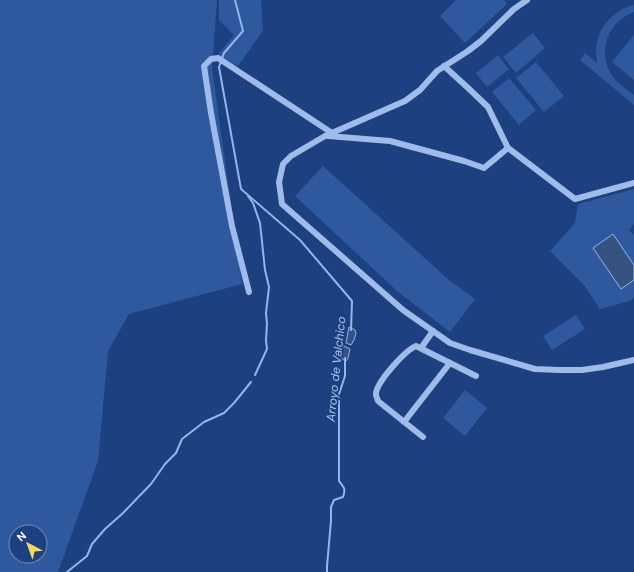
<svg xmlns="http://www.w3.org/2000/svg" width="634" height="572" font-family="'DM Sans',sans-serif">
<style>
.green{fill:#2e599f;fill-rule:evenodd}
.water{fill:#365281;stroke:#92b5eb}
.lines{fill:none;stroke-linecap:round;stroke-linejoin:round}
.stream{stroke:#92b5eb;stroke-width:2}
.minor{stroke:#9fbbe9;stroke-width:6}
.labels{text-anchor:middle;stroke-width:3.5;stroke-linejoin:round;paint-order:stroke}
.water-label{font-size:12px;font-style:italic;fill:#aac6f1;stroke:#1c4080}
</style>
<rect width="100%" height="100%" fill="#1c4080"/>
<g class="green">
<path d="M0 0H217L212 68 242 284 129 314 108 351 98 461 58 572H0ZM16 532H40V556H16Z"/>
<path d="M219 0H261L263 31 238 66 218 55 234 35 219 20Z"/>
<path d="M456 0H504L507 4 465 43 440 16Z"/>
<path d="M634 5V12C630 14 626 15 623 18 603 31 599 61 615 79 620 85 628 90 634 95V105L580 60 585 53 597 63C597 59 596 55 596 50 597 28 613 10 634 5Z"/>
<path d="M533 33 545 48 516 73 503 57Z"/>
<path d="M634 35V80L612 62Z"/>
<path d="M498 55 509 69 487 87 476 73Z"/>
<path d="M536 62 564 96 544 112 516 78Z"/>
<path d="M509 78 536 110 519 125 492 92Z"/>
<path d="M323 166 449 280 475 299 450 332 397 291 295 196Z"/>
<path d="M634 189V224L629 230 634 235V298L629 301 600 309 583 284 550 251 575 223 578 204Z"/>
<path d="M576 315 585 329 552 350 543 336Z"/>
<path d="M465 390 487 408 465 436 443 418Z"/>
</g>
<g class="water">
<path d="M613 234 634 265V280L621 289 593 248Z"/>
<path d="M349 327 355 330 356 333 354 340 351 345 346 343Z"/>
<path d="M344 346 350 349 348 358 346 361 342 359C341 354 341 350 344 346Z"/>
</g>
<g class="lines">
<g class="stream">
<path d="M235 0 243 31 224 53 219 67 241 189 300 240 352 301 351 330"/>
<path d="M248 196 253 203 260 223 265 270 269 287 266 313 267 324 266 340 267 349 255 375"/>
<path d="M67 572 87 556 92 544 105 529 122 514 151 484 165 464 176 453 182 439 204 422 224 413 234 403 251 382"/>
<path d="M327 572V566L331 521V507L334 500 343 497C346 489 344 487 339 481V394L345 376V358"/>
</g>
<g class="minor">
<path d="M527 0 514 9 481 41 468 51 437 71 420 90 405 101 325 136 291 156 283 164 279 182 282 204 403 310 450 343 470 350 535 369 560 370H582L603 367 634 360"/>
<path d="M444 66 467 87 488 107 508 148 575 199 634 183"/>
<path d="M328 136 390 141 464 161 484 168 508 148"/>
<path d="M249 292 232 226 211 113 204 66 211 59 218 58 332 133"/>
<path d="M421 348 433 331"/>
<path d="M404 422 450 363"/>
<path d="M423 437 378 401C378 400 376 396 376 395 375 383 406 350 416 346L476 376"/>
</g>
</g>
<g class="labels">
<g class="water-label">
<text transform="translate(336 369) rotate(-84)" y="4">Arroyo de Valchico</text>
</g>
</g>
<g transform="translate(28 544) rotate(319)"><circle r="19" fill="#1c4080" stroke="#778cb3"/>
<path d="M0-3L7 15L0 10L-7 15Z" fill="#fad85c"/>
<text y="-6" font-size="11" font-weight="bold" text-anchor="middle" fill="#ffffff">N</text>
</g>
</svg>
